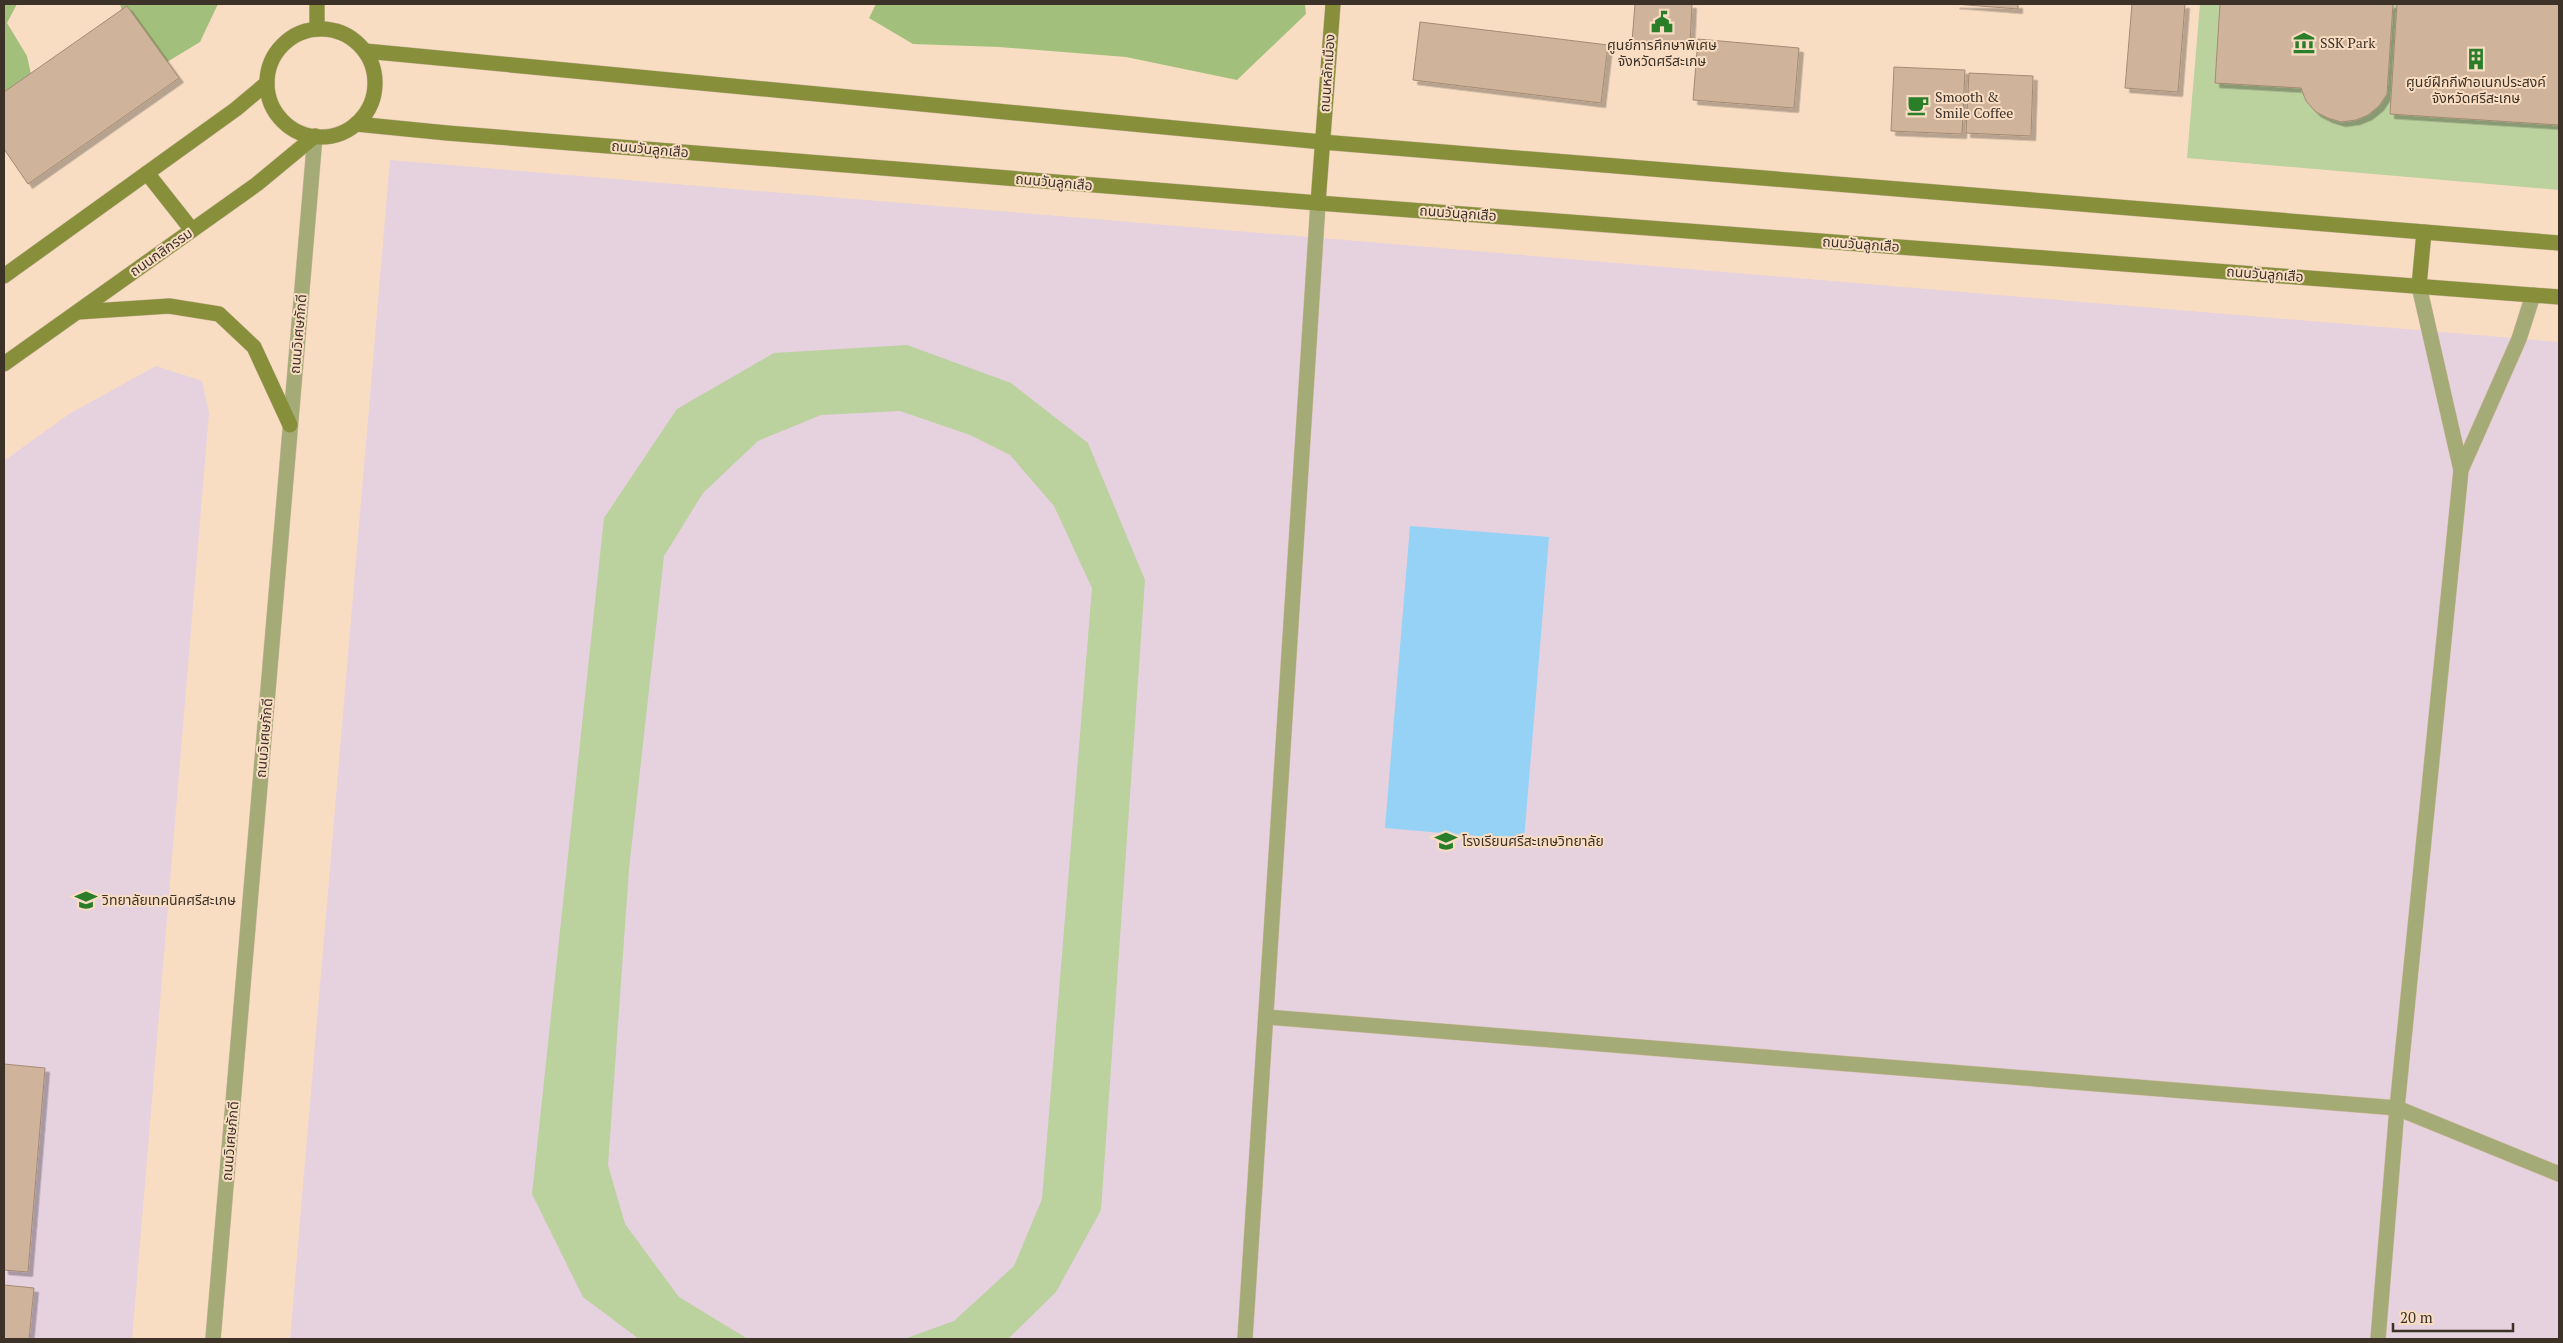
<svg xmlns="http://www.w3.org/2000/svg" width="2563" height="1343" font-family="'PT Serif','Noto Sans Thai',serif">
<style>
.education{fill:#e6d1df}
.green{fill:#bbd19e}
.forest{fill:#a2c07b}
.water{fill:#95d2f5}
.building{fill:#cfb49b;stroke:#a58b74;filter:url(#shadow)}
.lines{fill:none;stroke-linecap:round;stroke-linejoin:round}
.lane-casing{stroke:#d3bba4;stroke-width:16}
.street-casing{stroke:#d3bba4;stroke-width:16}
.secondary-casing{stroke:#d3bba4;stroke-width:16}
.lane{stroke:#a4ab77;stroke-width:15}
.street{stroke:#a4ab77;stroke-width:15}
.secondary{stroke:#878f3b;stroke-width:15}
.labels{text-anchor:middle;stroke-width:4;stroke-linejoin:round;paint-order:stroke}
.poi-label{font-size:14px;fill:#3d3228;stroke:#f8ddc3;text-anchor:start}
.street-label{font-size:14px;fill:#3d3228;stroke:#f8ddc3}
</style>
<defs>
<filter id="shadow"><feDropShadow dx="4.5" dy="4.5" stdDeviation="0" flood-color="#0004"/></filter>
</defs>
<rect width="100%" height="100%" fill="#f8ddc3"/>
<g class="education">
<path d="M390 160 2559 342V1339H290Z"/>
<path d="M156 366 202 381 209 413 132 1339H4V461L69 414Z"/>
</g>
<g class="green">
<path d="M2200 4H2559V190L2187 158Z"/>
<path d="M907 345 1011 383 1088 443 1145 580 1101 1210 1056 1292 1008 1339H904L954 1321 1014 1266 1042 1199 1092 588 1054 506 1010 455 970 435 900 411 821 415 758 441 703 493 664 556 629 869 608 1165 625 1224 679 1297 748 1339H639L583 1297 532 1194 604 518 677 409 774 353Z"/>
</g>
<g class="forest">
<path d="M4 4H17L7 23 27 56 34 88 4 102Z"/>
<path d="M120 4H218L200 42 167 62 132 44Z"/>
<path d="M876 4H1305L1306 14 1237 80 1126 57 999 47 913 44 869 18Z"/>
</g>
<path class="water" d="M1410 526 1549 537 1524 840 1385 828Z"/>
<g class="building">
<path d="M1635 4H1692L1690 44 1632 41Z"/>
<path d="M1955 4H2018V9Z"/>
<path d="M2132 4H2185L2178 92 2125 88Z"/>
<path d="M2220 4H2393L2387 94 2379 106 2368 115 2356 120 2341 122 2328 118 2316 112 2306 101 2301 88 2215 83Z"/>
<path d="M2397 4H2559V125L2390 114Z"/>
<path d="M127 6 179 78 28 184 4 149V92Z"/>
<path d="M1420 22 1608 45 1601 103 1413 80Z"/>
<path d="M1698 39 1799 48 1794 108 1693 100Z"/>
<path d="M1894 67 1965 70 1962 134 1891 131Z"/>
<path d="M1969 73 2033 76 2031 136 1966 133Z"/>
<path d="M4 1064 45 1068 28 1272 4 1270Z"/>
<path d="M4 1285 34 1288 29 1339H4Z"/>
</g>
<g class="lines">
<g class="lane-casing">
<g id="lane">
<path d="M2419 286 2461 470"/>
<path d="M1266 1017 2397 1108 2559 1174"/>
<path d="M1245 1339 1318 203"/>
<path d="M2378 1339 2397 1108 2461 470 2519 339 2533 295"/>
</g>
</g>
<g class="street-casing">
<path id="street" d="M213 1339 315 136"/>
</g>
<g class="secondary-casing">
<g id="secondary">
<path d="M317 4V29"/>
<circle cx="321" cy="83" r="54"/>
<path d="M365 51 1322 142 2559 243"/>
<path d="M356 124 447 133 1318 203 2559 297"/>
<path d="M147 173 192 230"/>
<path d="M1318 203 1333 4"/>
<path d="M4 276 236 109 267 83"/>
<path d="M2419 286 2424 232"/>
<path d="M78 312 169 306 219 314 254 347 290 425"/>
<path d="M4 364 257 184 315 136"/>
</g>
</g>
<use href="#lane" class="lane"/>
<use href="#street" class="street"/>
<use href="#secondary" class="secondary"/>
</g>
<defs>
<g id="civic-bare" transform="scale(1.725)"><path d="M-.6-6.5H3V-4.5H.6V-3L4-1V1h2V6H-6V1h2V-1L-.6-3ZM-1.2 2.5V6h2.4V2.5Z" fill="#2a7e2a" stroke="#f8ddc3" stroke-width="2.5" paint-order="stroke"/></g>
<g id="museum-bare" transform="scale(1.725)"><path d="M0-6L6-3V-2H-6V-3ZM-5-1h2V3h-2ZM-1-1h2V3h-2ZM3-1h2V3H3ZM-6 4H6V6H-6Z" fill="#2a7e2a" stroke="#f8ddc3" stroke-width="2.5" paint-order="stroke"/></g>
<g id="building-bare" transform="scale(1.725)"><path d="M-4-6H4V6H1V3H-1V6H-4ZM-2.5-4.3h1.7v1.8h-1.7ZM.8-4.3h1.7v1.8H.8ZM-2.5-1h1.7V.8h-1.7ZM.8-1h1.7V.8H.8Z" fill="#2a7e2a" stroke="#f8ddc3" stroke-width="2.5" paint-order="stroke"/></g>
<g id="cafe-bare" transform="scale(1.725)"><path d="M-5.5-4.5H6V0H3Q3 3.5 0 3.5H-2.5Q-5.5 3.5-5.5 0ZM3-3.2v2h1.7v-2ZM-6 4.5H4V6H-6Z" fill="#2a7e2a" stroke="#f8ddc3" stroke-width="2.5" paint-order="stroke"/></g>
<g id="school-bare" transform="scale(1.725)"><path d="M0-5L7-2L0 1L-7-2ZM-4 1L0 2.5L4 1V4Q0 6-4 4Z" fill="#2a7e2a" stroke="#f8ddc3" stroke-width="2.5" paint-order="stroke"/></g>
<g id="university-bare" transform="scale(1.725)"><path d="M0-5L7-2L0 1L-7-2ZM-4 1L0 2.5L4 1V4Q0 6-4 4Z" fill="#2a7e2a" stroke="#f8ddc3" stroke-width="2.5" paint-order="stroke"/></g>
</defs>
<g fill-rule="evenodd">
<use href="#civic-bare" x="1662" y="22"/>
<use href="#museum-bare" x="2304" y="43"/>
<use href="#building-bare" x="2476" y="59"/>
<use href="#cafe-bare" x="1918" y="105"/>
<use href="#school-bare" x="1446" y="841"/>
<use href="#university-bare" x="86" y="900"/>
</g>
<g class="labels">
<g class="poi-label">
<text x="2320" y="48">SSK Park</text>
<text x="1662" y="50" text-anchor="middle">ศูนย์การศึกษาพิเศษ<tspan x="1662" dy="16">จังหวัดศรีสะเกษ</tspan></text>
<text x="2476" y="87" text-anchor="middle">ศูนย์ฝึกกีฬาอเนกประสงค์<tspan x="2476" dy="16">จังหวัดศรีสะเกษ</tspan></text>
<text x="1935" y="102">Smooth &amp;<tspan x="1935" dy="16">Smile Coffee</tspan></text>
<text x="1462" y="846">โรงเรียนศรีสะเกษวิทยาลัย</text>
<text x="102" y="905">วิทยาลัยเทคนิคศรีสะเกษ</text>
</g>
<g class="street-label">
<text transform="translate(1327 73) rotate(-86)" y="5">ถนนหลักเมือง</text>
<text transform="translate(650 149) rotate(5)" y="5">ถนนวันลูกเสือ</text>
<text transform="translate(1054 182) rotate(5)" y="5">ถนนวันลูกเสือ</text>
<text transform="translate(1458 213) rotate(4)" y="5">ถนนวันลูกเสือ</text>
<text transform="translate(1861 244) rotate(4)" y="5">ถนนวันลูกเสือ</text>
<text transform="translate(161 252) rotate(-35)" y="5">ถนนกสิกรรม</text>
<text transform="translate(2265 274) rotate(4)" y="5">ถนนวันลูกเสือ</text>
<text transform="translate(298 334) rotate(-85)" y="5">ถนนวิเศษภักดี</text>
<text transform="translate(264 738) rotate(-85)" y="5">ถนนวิเศษภักดี</text>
<text transform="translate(230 1141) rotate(-85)" y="5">ถนนวิเศษภักดี</text>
</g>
</g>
<rect width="2563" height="1343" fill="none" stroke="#3d3228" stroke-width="10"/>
<path d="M2393 1323v8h120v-8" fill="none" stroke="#3d3228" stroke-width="2.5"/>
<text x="2400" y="1323" font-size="15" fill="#3d3228" stroke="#f8ddc3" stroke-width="4" paint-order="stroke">20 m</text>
</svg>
